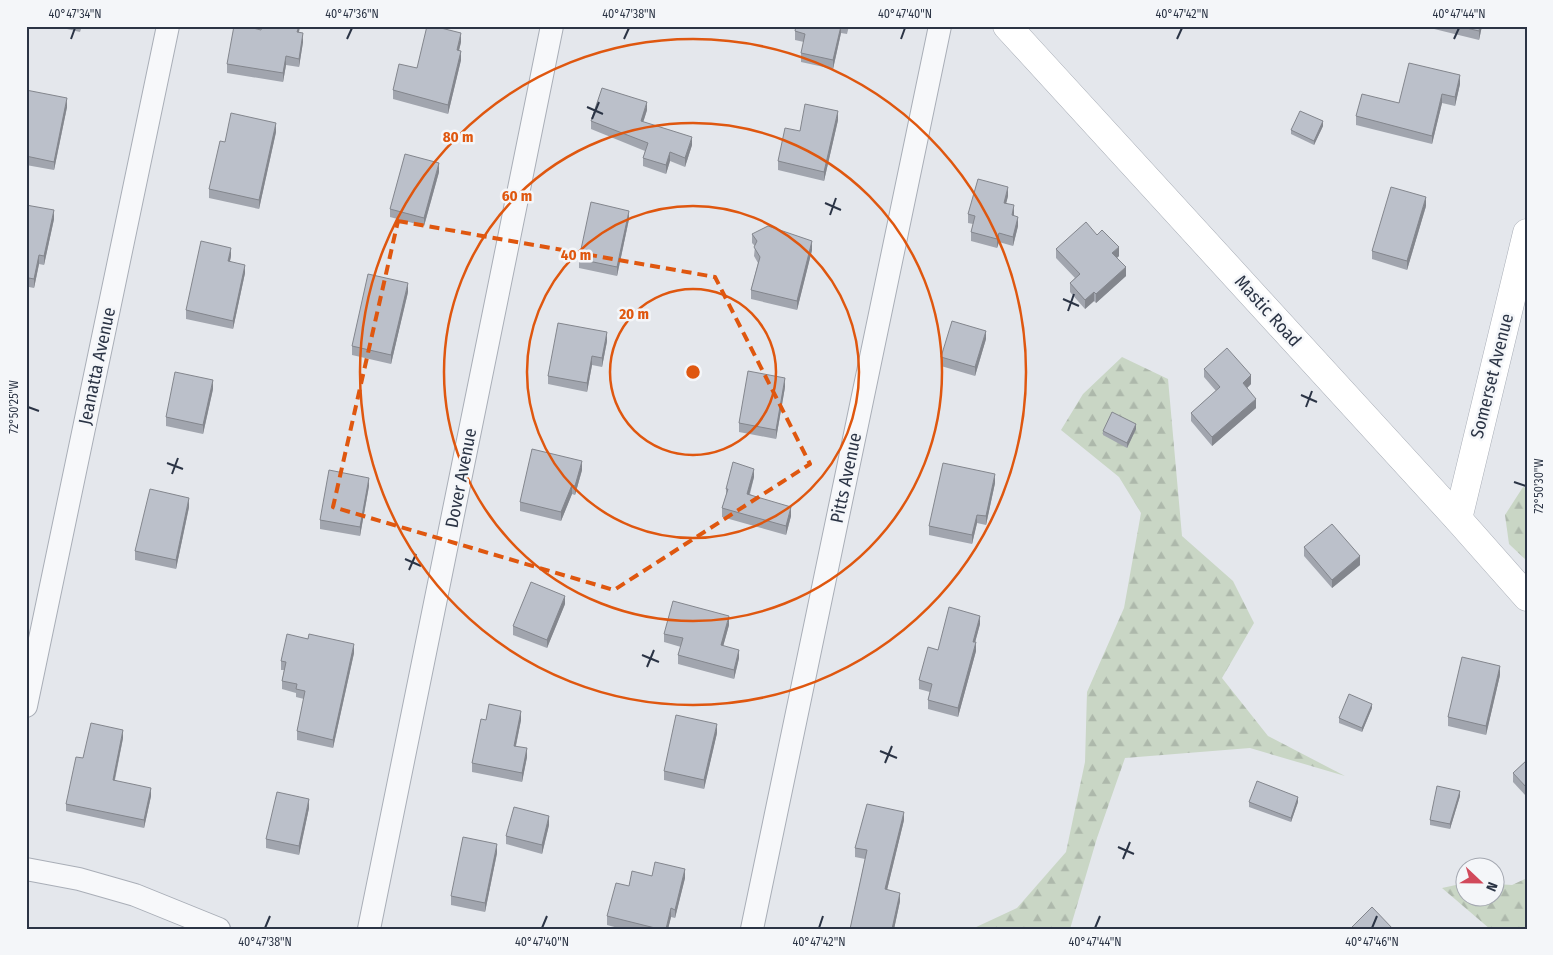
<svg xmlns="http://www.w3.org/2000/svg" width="1553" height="955" font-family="'Fira Sans Condensed',sans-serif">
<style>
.forest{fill:url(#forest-firs)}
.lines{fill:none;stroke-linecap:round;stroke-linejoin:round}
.street-casing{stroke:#a9aeb7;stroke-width:24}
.secondary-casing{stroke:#a9aeb7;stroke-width:29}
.street{stroke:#f7f8fa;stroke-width:22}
.secondary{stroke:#fff;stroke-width:28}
.wall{fill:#a1a5ae}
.shaded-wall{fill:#83868d}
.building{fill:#bbc0ca;stroke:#83868d}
.marked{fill:none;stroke:#df570f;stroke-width:4;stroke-dasharray:10 6;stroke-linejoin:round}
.ticks{fill:none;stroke:#2b3445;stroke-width:2}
.ring{fill:none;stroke:#df570f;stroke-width:2.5}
.labels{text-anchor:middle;stroke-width:5;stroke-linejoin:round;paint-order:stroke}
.street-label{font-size:18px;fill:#2b3445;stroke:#f4f6f9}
.centre{fill:#df570f;stroke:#f4f6f9;stroke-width:2.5}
.ring-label{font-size:15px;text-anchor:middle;font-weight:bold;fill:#df570f;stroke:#f4f6f9;stroke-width:5;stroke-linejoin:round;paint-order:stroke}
.neatline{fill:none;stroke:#2b3445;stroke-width:2}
.ticks-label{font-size:12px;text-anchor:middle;fill:#2b3445}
</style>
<defs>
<pattern id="forest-firs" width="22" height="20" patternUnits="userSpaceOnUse" patternTransform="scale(1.25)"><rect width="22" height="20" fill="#c9d6c5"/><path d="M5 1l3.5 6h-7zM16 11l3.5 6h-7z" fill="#adb8ab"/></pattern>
</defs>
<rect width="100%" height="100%" fill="#e4e7ec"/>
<g class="forest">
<path d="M1122 357 1168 379 1182 536 1233 581 1254 623 1222 678 1268 736 1345 776 1250 748 1125 758 1097 838 1070 929H972L1017 908 1066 852 1085 762 1087 692 1124 608 1141 513 1119 477 1061 430 1083 394Z"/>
<path d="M1523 487 1527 488V561L1509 544 1505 515Z"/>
<path d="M1527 878V929H1490L1442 888 1465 883 1466 898H1496V884L1512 885Z"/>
</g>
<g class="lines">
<g class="street-casing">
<g id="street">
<path d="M26 706 168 26"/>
<path d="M26 869 79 879 135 895 219 929"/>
<path d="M369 929 552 26"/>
<path d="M752 929 940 26"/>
</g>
</g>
<g class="secondary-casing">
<g id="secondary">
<path d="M1007 26 1458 519 1527 597"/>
<path d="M1458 519 1527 233"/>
</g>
</g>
<use href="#street" class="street"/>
<use href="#secondary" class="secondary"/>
</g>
<g class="wall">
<path d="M54 26H82L80 32Z"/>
<path d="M300 26 299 32 303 42 299 67 286 65 283 82 227 73V64Z"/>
<path d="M796 26H849L847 34 841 33 833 69 801 62V53L804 42 795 40V31Z"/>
<path d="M1422 26H1482L1479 40Z"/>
<path d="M461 42 459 50 461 60 448 114 393 99V90L417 68Z"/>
<path d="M1460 84 1455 106 1442 103 1432 144 1356 125V116Z"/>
<path d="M26 90 67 107 54 170 26 165Z"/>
<path d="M647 110 643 122 692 145 685 167 670 161 666 174 643 166V158L645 151 591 129V121Z"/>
<path d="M838 120 824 181 778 170V161L800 131Z"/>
<path d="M1323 126 1314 145 1291 134V130Z"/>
<path d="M276 132 259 209 209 198V189L225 142Z"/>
<path d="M439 172 424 226 390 217V209Z"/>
<path d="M1008 196 1006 203 1014 214V215L1018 226 1013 246 999 242 997 248 971 241V232L973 224 968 223V214Z"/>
<path d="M26 205 54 219 44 265 39 264 34 288 29 287Z"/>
<path d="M1426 206 1407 270 1372 259V251Z"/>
<path d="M629 219 617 276 579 268V259Z"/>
<path d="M752 234 812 250 797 310 751 299V290L758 263 754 256 755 246 752 243Z"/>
<path d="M1097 235 1119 256 1117 258 1126 276 1096 303 1094 301 1085 309 1070 292V283L1075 278 1056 258V249Z"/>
<path d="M231 256 230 261 245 273 233 329 186 319V310Z"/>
<path d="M408 292 391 364 352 355V346Z"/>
<path d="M986 339 975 376 941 366V357Z"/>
<path d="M607 341 602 367 592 365 587 392 548 384V376Z"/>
<path d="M1204 369 1251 384 1247 388 1256 408 1212 446 1191 421V413L1216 391 1204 377Z"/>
<path d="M785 387 776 439 739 432V423Z"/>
<path d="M213 389 203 434 166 426V417Z"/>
<path d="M1136 429 1127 448 1103 435V431Z"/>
<path d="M582 470 575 495 572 494 561 521 520 511V502Z"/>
<path d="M754 477 750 494 791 516 786 535 722 517V508L726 495V489Z"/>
<path d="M995 483 986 525 977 523 972 544 929 535V526Z"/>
<path d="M369 486 360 536 320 529V520Z"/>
<path d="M189 507 176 569 135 560V551Z"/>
<path d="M1304 547 1360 565 1332 588 1304 556Z"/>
<path d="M565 604 547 648 513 635V626Z"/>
<path d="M980 624 975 642 976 651 958 717 928 709V700L930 692 919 689V680L938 650Z"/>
<path d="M729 625 723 646 739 658 734 679 678 664V655L681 647 664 642V634Z"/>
<path d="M354 653 333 748 297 740V731L304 699 296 697V693L282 689V681L284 670H281V661Z"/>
<path d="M1500 675 1486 735 1448 726V717Z"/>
<path d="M1372 708 1362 732 1339 723V718Z"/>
<path d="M486 720H521L516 746 527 757 522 782 472 772V763Z"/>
<path d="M717 733 704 789 664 780V771Z"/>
<path d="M123 738 115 780 151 796 144 828 66 811V804L83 758Z"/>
<path d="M1527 760V797L1513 782V773Z"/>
<path d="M1460 796 1450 829 1430 825V820Z"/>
<path d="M1249 802H1298L1291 822 1249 807Z"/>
<path d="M309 808 299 855 266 848V839Z"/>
<path d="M904 820 887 890 900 901 894 929H850L865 859 855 857V848Z"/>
<path d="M549 825 542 854 506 844V836Z"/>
<path d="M497 853 485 912 451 905V896Z"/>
<path d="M652 876 685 878 675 918 671 917 668 929H622L607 925V916L629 886Z"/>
</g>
<g class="shaded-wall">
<path d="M299 26H300L297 41V32Z"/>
<path d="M841 26V33L833 69V60Z"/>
<path d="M1480 26H1482L1479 40V31Z"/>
<path d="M303 33V42L299 67V59Z"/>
<path d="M461 33V42L457 59V50Z"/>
<path d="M461 51V60L448 114V105Z"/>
<path d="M286 56V65L283 82V73Z"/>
<path d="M1460 75V84L1455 106V97Z"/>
<path d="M1442 94V103L1432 144V136Z"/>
<path d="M67 98V107L54 170V162Z"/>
<path d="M647 102V110L641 129V121Z"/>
<path d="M838 111V120L824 181V172Z"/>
<path d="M1323 121V126L1314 145V141Z"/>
<path d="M276 123V132L259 209V200Z"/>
<path d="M692 137V145L685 167V158Z"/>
<path d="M670 152V161L666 174V165Z"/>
<path d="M439 163V172L424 226V218Z"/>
<path d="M1008 187V196L1004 212V203Z"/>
<path d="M1426 197V206L1407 270V261Z"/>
<path d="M1014 205V214L1012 224V215Z"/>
<path d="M54 210V219L44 265V256Z"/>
<path d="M629 211V219L617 276V267Z"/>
<path d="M1018 217V226L1013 246V237Z"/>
<path d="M999 233V242L997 248V239Z"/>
<path d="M812 241V250L797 310V301Z"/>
<path d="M1119 247V256L1112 262V253Z"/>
<path d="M231 248V256L228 270V261Z"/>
<path d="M39 255V264L34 288V279Z"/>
<path d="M245 265V273L233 329V321Z"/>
<path d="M1126 267V276L1096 303V294Z"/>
<path d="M29 278V287L26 297V288Z"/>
<path d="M408 283V292L391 364V355Z"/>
<path d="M1094 292V301L1085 309V300Z"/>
<path d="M986 331V339L975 376V367Z"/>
<path d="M607 332V341L602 367V358Z"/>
<path d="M592 356V365L587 392V383Z"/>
<path d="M1251 375V384L1243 392V383Z"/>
<path d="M785 378V387L776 439V430Z"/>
<path d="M213 380V389L203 434V425Z"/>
<path d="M1256 399V408L1212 446V437Z"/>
<path d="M1136 424V429L1127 448V443Z"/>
<path d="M582 461V470L575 495V486Z"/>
<path d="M754 469V477L747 502V494Z"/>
<path d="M995 474V483L986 525V516Z"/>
<path d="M369 478V486L360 536V527Z"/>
<path d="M572 485V494L561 521V512Z"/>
<path d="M189 498V507L176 569V560Z"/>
<path d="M791 507V516L786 535V526Z"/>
<path d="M977 515V523L972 544V535Z"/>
<path d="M1360 556V565L1332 588V580Z"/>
<path d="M565 596V604L547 648V640Z"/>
<path d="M729 616V625L721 654V645Z"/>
<path d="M980 616V624L973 650V642Z"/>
<path d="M976 642V651L958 717V708Z"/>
<path d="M354 644V653L333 748V740Z"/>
<path d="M739 650V658L734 679V670Z"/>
<path d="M1500 666V675L1486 735V726Z"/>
<path d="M1372 704V708L1362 732V728Z"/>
<path d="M521 711V720L514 754V746Z"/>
<path d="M717 724V733L704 789V780Z"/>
<path d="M123 730V738L113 787V780Z"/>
<path d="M527 748V757L522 782V773Z"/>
<path d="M151 788V796L144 828V820Z"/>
<path d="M1460 791V796L1450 829V824Z"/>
<path d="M1298 797V802L1291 822V818Z"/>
<path d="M309 799V808L299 855V846Z"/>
<path d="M904 812V820L885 898V889Z"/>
<path d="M549 816V825L542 854V845Z"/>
<path d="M497 844V853L485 912V903Z"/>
<path d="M685 869V878L675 918V910Z"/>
<path d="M900 893V901L894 929H892Z"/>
<path d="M671 908V917L668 929H666Z"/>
</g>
<g class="building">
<path d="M234 26H245L261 30 262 26H299L297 32 303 33 299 59 286 56 283 73 227 64Z"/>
<path d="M427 26H433L461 33 457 50 461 51 448 105 393 90 399 64 417 68Z"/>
<path d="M796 26H841L833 60 801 53 805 34 795 31Z"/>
<path d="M1458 26H1480L1479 31Z"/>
<path d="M1409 63 1460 75 1455 97 1442 94 1432 136 1356 116 1362 94 1399 103Z"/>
<path d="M602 88 647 102 641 121 692 137 685 158 670 152 666 165 643 158 648 143 591 121Z"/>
<path d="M26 90 67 98 54 162 26 156V131L28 123H26Z"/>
<path d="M805 104 838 111 824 172 778 161 785 128 800 131Z"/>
<path d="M1300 111 1323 121 1314 141 1291 130Z"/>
<path d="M231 113 276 123 259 200 209 189 220 141 225 142Z"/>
<path d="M405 154 439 163 424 218 390 209Z"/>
<path d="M978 179 1008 187 1004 203 1014 205 1012 215 1018 217 1013 237 999 233 997 239 971 232 975 216 968 214Z"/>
<path d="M1391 187 1426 197 1407 261 1372 251Z"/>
<path d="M591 202 629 211 617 267 579 259Z"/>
<path d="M26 205 54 210 44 256 39 255 34 279 29 278 26 288Z"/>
<path d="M1086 222 1097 235 1102 230 1119 247 1112 253 1126 267 1096 294 1094 292 1085 300 1070 283 1080 274 1056 249Z"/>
<path d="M768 226 812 241 797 301 751 290 760 257 754 247 757 241 752 234Z"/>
<path d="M201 241 231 248 228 261 245 265 233 321 186 310Z"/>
<path d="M368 274 408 283 391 355 352 346Z"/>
<path d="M952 321 986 331 975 367 941 357Z"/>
<path d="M558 323 607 332 602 358 592 356 587 383 548 376Z"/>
<path d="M1227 348 1251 375 1243 383 1256 399 1212 437 1191 413 1220 387 1204 369Z"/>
<path d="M748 371 785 378 776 430 739 423Z"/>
<path d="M175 372 213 380 203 425 166 417Z"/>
<path d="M1112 412 1136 424 1127 443 1103 431Z"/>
<path d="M532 449 582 461 575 486 572 485 561 512 520 502Z"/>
<path d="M733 462 754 469 747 494 791 507 786 526 722 508 728 489H726Z"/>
<path d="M943 463 995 474 986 516 977 515 972 535 929 526Z"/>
<path d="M329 470 369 478 360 527 320 520Z"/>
<path d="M150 489 189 498 176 560 135 551Z"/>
<path d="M1332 524 1360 556 1332 580 1304 547Z"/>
<path d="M531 582 565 596 547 640 513 626Z"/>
<path d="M673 601 729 616 721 645 739 650 734 670 678 655 683 638 664 634Z"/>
<path d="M949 607 980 616 973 642H976L958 708 928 700 932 684 919 680 928 647 938 650Z"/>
<path d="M287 634 308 639 309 634 354 644 333 740 297 731 305 691 296 689 297 684 282 681 286 662 281 661Z"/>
<path d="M1462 657 1500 666 1486 726 1448 717Z"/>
<path d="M1349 694 1372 704 1362 728 1339 718Z"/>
<path d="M489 704 521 711 514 746 527 748 522 773 472 763 481 719 486 720Z"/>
<path d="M676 715 717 724 704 780 664 771Z"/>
<path d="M91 723 123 730 113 780 151 788 144 820 66 804 76 757 83 758Z"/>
<path d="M1527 760V788L1513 773Z"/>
<path d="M1257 781 1298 797 1291 818 1249 802Z"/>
<path d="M1437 786 1460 791 1450 824 1430 820Z"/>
<path d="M277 792 309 799 299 846 266 839Z"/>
<path d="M867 804 904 812 885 889 900 893 892 929H850L867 850 855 848Z"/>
<path d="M514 807 549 816 542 845 506 836Z"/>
<path d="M463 837 497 844 485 903 451 896Z"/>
<path d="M655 862 685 869 675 910 671 908 666 929H659L607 916 616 883 629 886 632 871 652 876Z"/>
<path d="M1372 907 1393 929H1350Z"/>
</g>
<path class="marked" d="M398 221 715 277 810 464 614 590 333 507Z"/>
<path class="ticks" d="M71 39 75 28M347 39 352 28M624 39 629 28M901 39 905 28M1177 39 1182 28M1454 39 1459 28M587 107 603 114M592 119 599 102M825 203 841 210M830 215 836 198M1063 299 1079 306M1068 311 1074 294M1301 395 1317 402M28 407 39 411M1306 407 1312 391M167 463 183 469M172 474 178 458M1514 482 1526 486M405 559 421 566M409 570 416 554M642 655 659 662M647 667 654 650M880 751 897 758M885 763 892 746M1118 847 1134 854M1123 859 1130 842M265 928 270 916M542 928 547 916M819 928 823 916M1095 928 1100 916M1372 928 1377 916"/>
<g class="ring">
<circle cx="693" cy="372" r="83"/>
<circle cx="693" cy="372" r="166"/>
<circle cx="693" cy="372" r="249"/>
<circle cx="693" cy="372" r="333"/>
</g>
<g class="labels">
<g class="street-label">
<text transform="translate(1268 311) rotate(48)" y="6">Mastic Road</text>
<text transform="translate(97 366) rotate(-78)" y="6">Jeanatta Avenue</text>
<text transform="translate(1492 376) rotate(-76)" y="6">Somerset Avenue</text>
<text transform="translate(461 478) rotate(-79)" y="6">Dover Avenue</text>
<text transform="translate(846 478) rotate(-78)" y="6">Pitts Avenue</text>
</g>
</g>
<circle cx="693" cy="372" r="8" class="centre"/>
<g class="ring-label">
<text x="458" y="142">80 m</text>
<text x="517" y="201">60 m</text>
<text x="576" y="260">40 m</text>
<text x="634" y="319">20 m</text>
</g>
<rect width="1553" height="955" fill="none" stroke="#f4f6f9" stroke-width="55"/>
<g transform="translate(1480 882) rotate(112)"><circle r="24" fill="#f4f6f9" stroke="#a4a8b1"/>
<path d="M0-4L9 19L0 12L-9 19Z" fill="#d1495b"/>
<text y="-8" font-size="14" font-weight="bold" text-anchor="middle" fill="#2b3445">N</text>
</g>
<rect x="28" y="28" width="1498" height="900" class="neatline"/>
<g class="ticks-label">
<text x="75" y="18">40°47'34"N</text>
<text x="352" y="18">40°47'36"N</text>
<text x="629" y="18">40°47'38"N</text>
<text x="905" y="18">40°47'40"N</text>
<text x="1182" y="18">40°47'42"N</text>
<text x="1459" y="18">40°47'44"N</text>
<text transform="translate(14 407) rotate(-90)" y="4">72°50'25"W</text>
<text transform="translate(1539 486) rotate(-90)" y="4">72°50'30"W</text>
<text x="265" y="946">40°47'38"N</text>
<text x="542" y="946">40°47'40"N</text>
<text x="819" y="946">40°47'42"N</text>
<text x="1095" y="946">40°47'44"N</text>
<text x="1372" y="946">40°47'46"N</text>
</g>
</svg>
